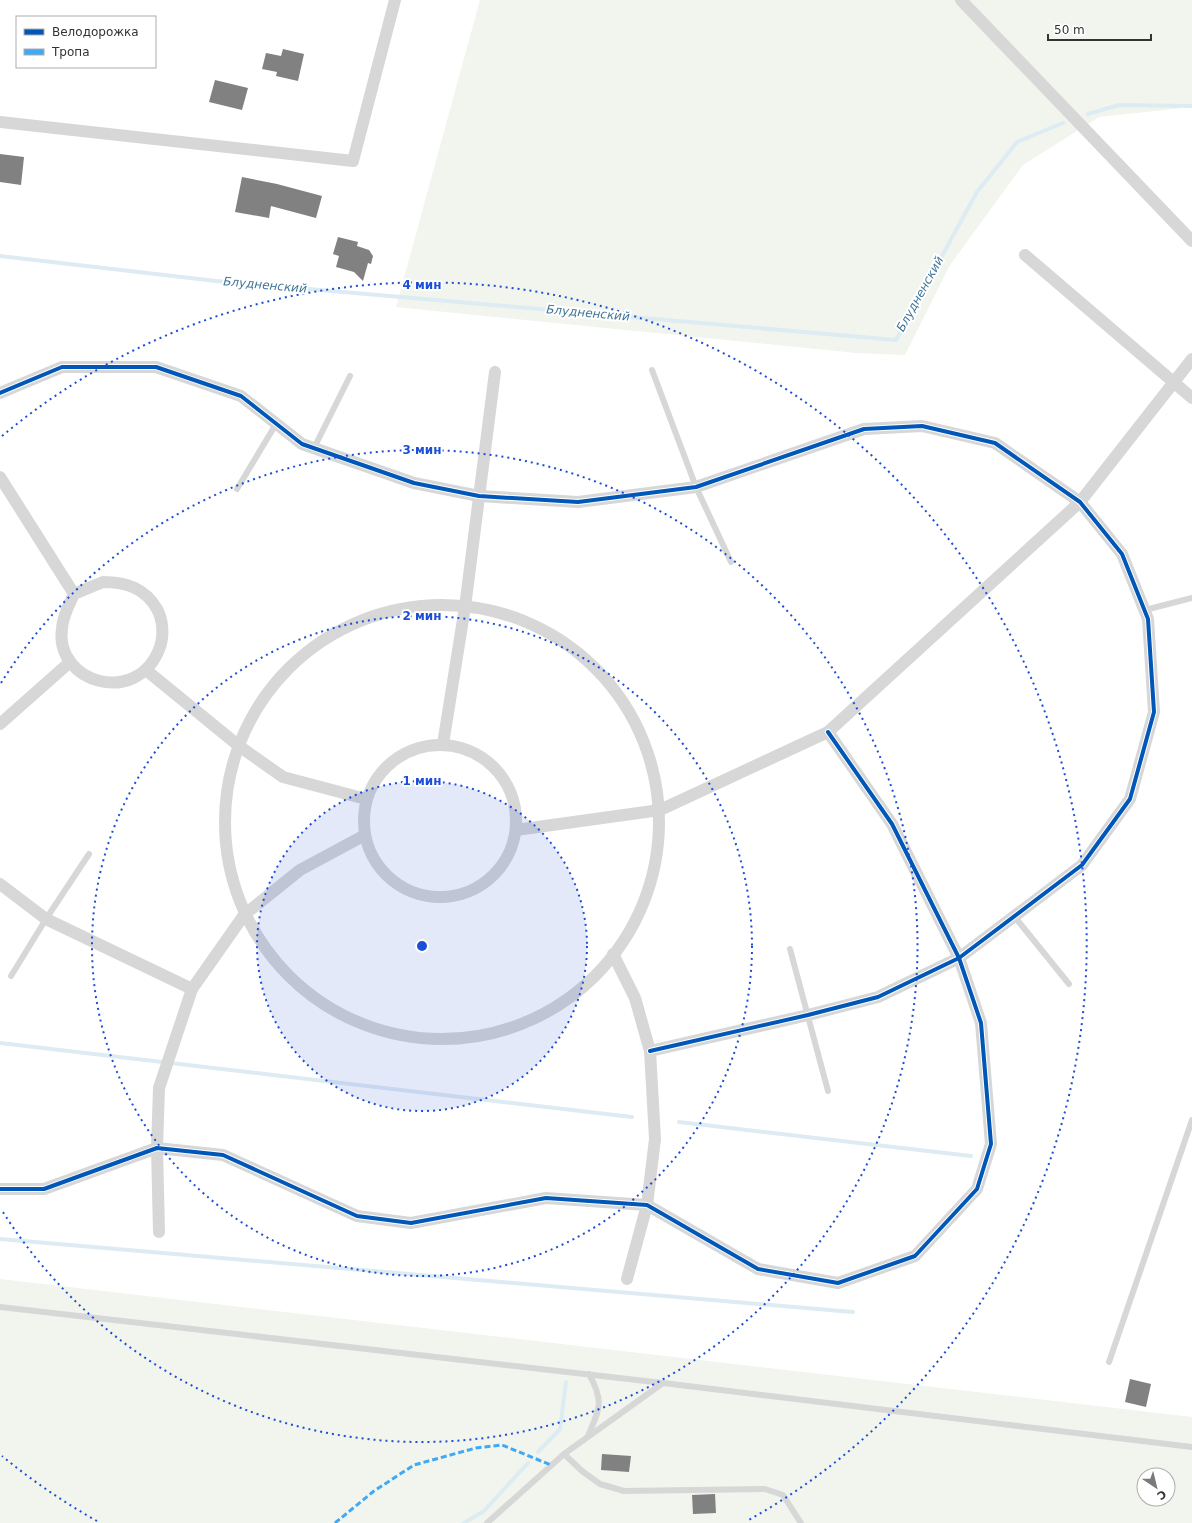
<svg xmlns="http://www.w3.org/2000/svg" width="1192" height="1523" font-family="'DejaVu Sans',sans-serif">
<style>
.green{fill:#f1f5ed;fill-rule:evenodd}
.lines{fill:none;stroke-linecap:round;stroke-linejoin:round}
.stream{stroke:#ddebf3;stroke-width:4}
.building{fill:#818181}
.lane{stroke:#d7d7d7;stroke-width:6}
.street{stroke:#d7d7d7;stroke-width:12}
.quiet{stroke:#3fa9f5;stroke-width:3;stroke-dasharray:6 3;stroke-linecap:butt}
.cycleway-casing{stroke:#fff;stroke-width:6}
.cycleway{stroke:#0057b8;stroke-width:4}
.ring{fill:none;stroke:#1d4ed8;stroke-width:2;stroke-dasharray:2 4}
.labels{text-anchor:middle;stroke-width:4;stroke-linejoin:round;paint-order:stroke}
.water-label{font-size:12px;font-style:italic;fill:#3f7597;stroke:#fff}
.centre{fill:#1d4ed8;stroke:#fff;stroke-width:2}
.ring-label{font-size:12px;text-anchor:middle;font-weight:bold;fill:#1d4ed8;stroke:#fff;stroke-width:4;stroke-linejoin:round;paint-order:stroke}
</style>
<rect width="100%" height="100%" fill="#fff"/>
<g class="green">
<path d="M480 0H1192V107L1099 117 1023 165 950 265 905 355 856 353 396 307Z"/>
<path d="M0 1279 1192 1417V1523H0ZM1144 1475H1168V1499H1144Z"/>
</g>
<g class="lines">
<g class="stream">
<path d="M1088 114 1119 105 1192 106"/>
<path d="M0 256 216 281 896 340 977 192 1017 142 1063 123"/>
<path d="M0 1043 632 1117"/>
<path d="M679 1122 971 1156"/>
<path d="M0 1239 853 1312"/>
<path d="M538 1452 560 1429 566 1382"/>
<path d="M464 1523 484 1511 528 1463"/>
</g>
</g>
<g class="building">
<path d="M283 49 304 54 298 81 276 76 277 72 262 69 266 53 281 56Z"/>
<path d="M215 80 248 88 242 110 209 102Z"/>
<path d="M0 154 24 157 21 185 0 182Z"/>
<path d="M242 177 277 184 322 196 316 218 271 206 269 218 235 212Z"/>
<path d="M338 237 358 242 357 246 369 250 373 256 371 264 368 263 363 281 354 272 336 267 339 256 333 254Z"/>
<path d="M1130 1379 1151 1384 1146 1407 1125 1402Z"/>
<path d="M602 1454 631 1456 629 1472 601 1470Z"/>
<path d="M715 1494 716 1513 693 1514 692 1495Z"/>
</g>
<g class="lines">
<g class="lane">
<path d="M652 370 696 487 731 562"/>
<path d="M314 448 350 376"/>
<path d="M237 489 276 424"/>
<path d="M1145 610 1192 598"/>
<path d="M1014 916 1069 984"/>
<path d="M790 949 828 1091"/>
<path d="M11 976 46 919 89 854"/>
<path d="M0 1307 663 1383 1192 1447"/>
<path d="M1109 1362 1192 1120"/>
<path d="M588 1436C599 1409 605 1403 589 1374"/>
<path d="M564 1454 582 1471 600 1484 624 1491 765 1489 783 1495 801 1523"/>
<path d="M487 1523 564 1454 663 1383"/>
</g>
<g class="street">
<path d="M961 0 1192 241"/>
<path d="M0 122 353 161 395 0"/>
<path d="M1025 255 1192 398"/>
<path d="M0 393 62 367H156L241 396 302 444 414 483 479 496 578 502 696 487 864 429 922 426 995 443 1080 502 1122 554 1148 619 1154 712 1130 799 1082 865 959 958 878 997 808 1015 650 1051"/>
<path d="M0 477 74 594"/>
<path d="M103 582C126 582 145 588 157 609 163 620 164 635 160 647 138 708 54 683 62 628 63 615 69 605 74 594Z"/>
<circle cx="442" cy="822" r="217"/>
<path d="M146 670 239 746 283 777 366 799"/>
<path d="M0 724 70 662"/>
<path d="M443 744 465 607 495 372"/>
<circle cx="440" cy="821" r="76"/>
<path d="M516 830 660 810 828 732 1080 502 1192 359"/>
<path d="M0 884 46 919 192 989"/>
<path d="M613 954 635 998 650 1051 655 1139 647 1205 627 1279"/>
<path d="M0 1189H44L157 1148 223 1155 357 1216 411 1223 546 1198 647 1205 758 1269 838 1283 915 1256 977 1189 991 1144 981 1023 959 958 892 824 828 732"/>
<path d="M159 1232 157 1148 159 1088 192 989 244 915 300 870 365 835"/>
</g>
<path class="quiet" d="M335 1523 374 1491 414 1465 476 1448 502 1445 551 1465"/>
<g class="cycleway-casing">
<g id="cycleway">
<path d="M0 393 62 367H156L241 396 302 444 414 483 479 496 578 502 696 487 864 429 922 426 995 443 1080 502 1122 554 1148 619 1154 712 1130 799 1082 865 959 958 878 997 808 1015 650 1051"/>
<path d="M0 1189H44L157 1148 223 1155 357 1216 411 1223 546 1198 647 1205 758 1269 838 1283 915 1256 977 1189 991 1144 981 1023 959 958 892 824 828 732"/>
</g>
</g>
<use href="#cycleway" class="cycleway"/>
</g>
<circle cx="422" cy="946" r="165" fill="#1d4ed8" fill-opacity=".12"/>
<g class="ring">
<circle cx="422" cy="946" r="165"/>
<circle cx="422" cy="946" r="330"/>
<path d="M1 683A496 496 0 1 1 1 1209"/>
<path d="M97 1521A661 661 0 0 1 2 1456M2 436A661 661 0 1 1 747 1521"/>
</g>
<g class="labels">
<g class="water-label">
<text transform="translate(265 285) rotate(5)" y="4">Блудненский</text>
<text transform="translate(920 294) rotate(-61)" y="4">Блудненский</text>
<text transform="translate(588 313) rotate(5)" y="4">Блудненский</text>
</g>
</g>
<circle cx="422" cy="946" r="6" class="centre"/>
<g class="ring-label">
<text x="422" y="289">4 мин</text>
<text x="422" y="454">3 мин</text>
<text x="422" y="620">2 мин</text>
<text x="422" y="785">1 мин</text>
</g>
<rect x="16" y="16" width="140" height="52" fill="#ffffff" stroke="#adadad"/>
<rect x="24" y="29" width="20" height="6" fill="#0057b8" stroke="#adadad"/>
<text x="52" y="36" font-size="12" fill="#333333">Велодорожка</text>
<rect x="24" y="49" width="20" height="6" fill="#3fa9f5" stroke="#adadad"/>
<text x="52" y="56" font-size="12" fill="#333333">Тропа</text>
<g transform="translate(1156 1487) rotate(145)"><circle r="19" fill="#ffffff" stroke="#adadad"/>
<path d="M0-3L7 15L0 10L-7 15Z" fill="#7a7a7a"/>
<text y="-6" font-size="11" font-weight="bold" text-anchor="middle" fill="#333333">С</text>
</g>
<path d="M1048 34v6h103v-6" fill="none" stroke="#333333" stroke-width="2"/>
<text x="1054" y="34" font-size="12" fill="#333333" stroke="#ffffff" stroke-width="3" paint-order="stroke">50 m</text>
</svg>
